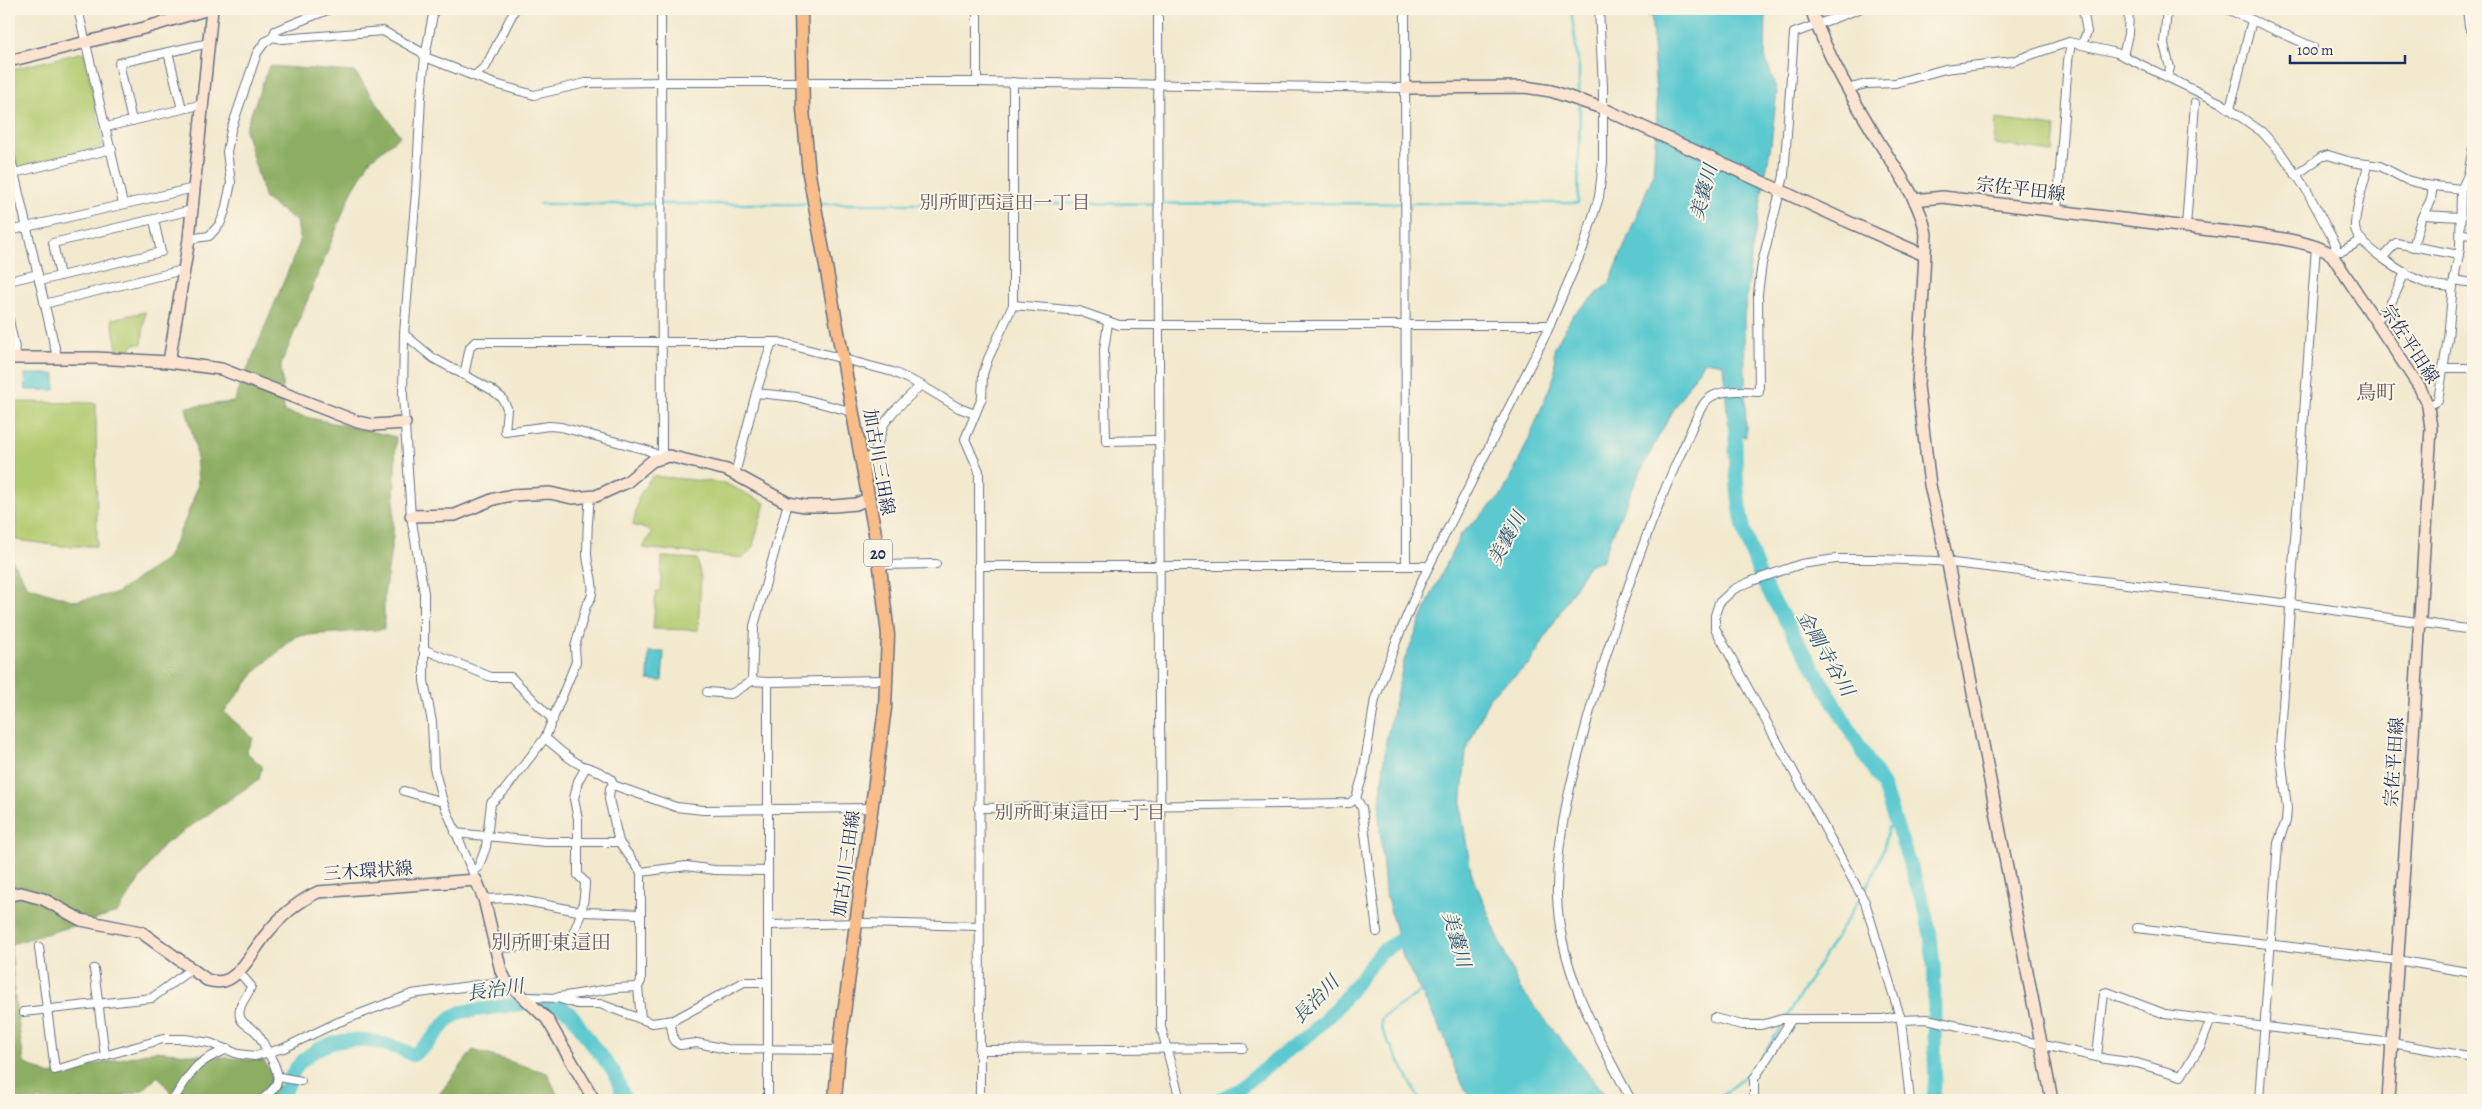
<svg xmlns="http://www.w3.org/2000/svg" width="2482" height="1109" font-family="Alegreya,'Noto Serif JP',serif">
<style>
.green{fill:#b2ca70;stroke:#667c67}
.forest{fill:#8dae62;stroke:#546e60}
.water{fill:#5cc9d0;stroke:#3c7c97}
.lines{fill:none;stroke-linecap:round;stroke-linejoin:round}
.stream{stroke:#5cc9d0;stroke-width:2.5}
.river{stroke:#5cc9d0;stroke-width:14}
.street-casing{stroke:#667085;stroke-width:10}
.secondary-casing{stroke:#667085;stroke-width:14}
.primary-casing{stroke:#667085;stroke-width:15}
.street{stroke:#fff;stroke-width:8}
.secondary{stroke:#fce5d0;stroke-width:11}
.primary{stroke:#f8bd89;stroke-width:12}
.labels{text-anchor:middle;stroke-width:4;stroke-linejoin:round;paint-order:stroke}
.shield{fill:#fcf5e5;stroke:#5e6a86;stroke-width:1}
.shield-label{font-size:16px;font-weight:bold;fill:#1b2f5e}
.street-label{font-size:18px;fill:#1b2f5e;stroke:#fcf5e5}
.water-label{font-size:19px;font-style:italic;fill:#2b567a;stroke:#fcf5e5}
.neighbourhood-label{font-size:19px;fill:#635964;stroke:#fcf5e5}
.quarter-label{font-size:20px;fill:#635964;stroke:#fcf5e5}
</style>
<rect width="100%" height="100%" fill="#fcf5e5"/>
<filter id="ink" filterUnits="userSpaceOnUse"><feTurbulence type="fractalNoise" baseFrequency=".02" numOctaves="2"/><feDisplacementMap in="SourceGraphic" scale="10" xChannelSelector="R" yChannelSelector="G"/><feConvolveMatrix kernelMatrix="1 2 1 2 8 2 1 2 1" color-interpolation-filters="sRGB"/></filter>
<filter id="wash" filterUnits="userSpaceOnUse"><feTurbulence type="fractalNoise" baseFrequency=".0096" numOctaves="4" result="noise"/><feDisplacementMap in="SourceGraphic" scale="20" xChannelSelector="R" yChannelSelector="G"/><feGaussianBlur stdDeviation="1.12" result="paint"/><feColorMatrix in="noise" values="0 0 0 0 0 0 0 0 0 0 0 0 0 0 0 0 0 1.4 0 .05"/><feComposite in="paint" operator="in"/></filter>
<g filter="url(#wash)">
<rect width="100%" height="100%" fill="#f2e9ce"/>
<g class="green">
<path d="M84 52 104 146 17 169 9 133V70Z"/>
<path d="M1996 119 2055 127 2053 152 1994 144Z"/>
<path d="M145 312 142 344H134L129 351 117 350 112 319Z"/>
<path d="M14 402 96 403 97 546H61L16 540Z"/>
<path d="M652 476 725 483 765 503 752 549 743 558 643 548 652 531 633 525 639 496Z"/>
<path d="M662 557 697 559 701 578 698 630 653 629 656 591H660Z"/>
</g>
<g class="forest">
<path d="M269 66 355 72 400 136 370 160 351 193 281 365 284 412 396 437 393 537 384 596V629L296 636 258 669 224 712 253 738 246 752 262 766 259 779 162 846 117 913 11 944 14 992 24 1063 50 1075 155 1051 264 1061 286 1100H177L158 1076 143 1090 108 1100H9V555L27 586 75 601 117 593 167 558 185 521 198 486 196 449 186 407 234 402 300 242 297 221 265 199 245 130Z"/>
<path d="M473 1050 547 1073 560 1100H435Z"/>
</g>
<g class="water">
<path d="M1651 9H1766L1765 57 1777 91 1771 144 1752 250 1744 317 1746 437 1729 433 1723 364 1705 361C1662 422 1629 491 1602 561L1588 565 1530 663 1490 696 1466 751 1461 810 1471 872 1519 987 1609 1100H1471L1455 1069 1446 1041 1403 957 1385 891 1379 815 1386 741 1404 661 1431 596 1461 534 1502 495 1529 439 1555 374 1554 349 1573 315 1610 282 1653 175 1657 113Z"/>
<path d="M25 374H55V390H26Z"/>
<path d="M649 652H664L662 681 648 680Z"/>
</g>
<g class="lines">
<g class="stream">
<path d="M1571 9 1579 69V97"/>
<path d="M540 204H811"/>
<path d="M819 204 1578 203 1580 105"/>
<path d="M1863 894C1875 873 1885 850 1888 827H1898"/>
<path d="M1420 1100 1382 1030 1381 1020 1384 1016 1422 991"/>
<path d="M1718 1100 1757 1065 1860 898"/>
</g>
<g class="river">
<path d="M1735 416C1736 450 1735 486 1742 520 1746 541 1754 559 1761 579L1883 786 1922 900 1930 932 1934 968 1935 1081 1933 1100"/>
<path d="M276 1100C292 1089 286 1081 296 1068 326 1030 374 1036 413 1055L428 1043 449 1019 461 1012 536 1002 559 1005 572 1015 590 1042 614 1072 625 1100"/>
<path d="M1219 1100 1234 1092 1312 1032 1335 1010 1381 952 1415 930"/>
</g>
</g>
</g>
<g filter="url(#ink)">
<g class="lines">
<g class="street-casing">
<g id="street">
<path d="M78 9 123 204"/>
<path d="M434 9 425 57 421 97 416 192 404 334 403 395 411 516 424 593V681L432 722 434 768 443 802 476 880"/>
<path d="M977 9V82"/>
<path d="M1158 9 1161 1027 1180 1100"/>
<path d="M1405 9 1406 566"/>
<path d="M2167 9 2164 44 2170 68 2167 77"/>
<path d="M2227 9 2313 47"/>
<path d="M2467 9 2469 26 2473 35"/>
<path d="M273 37 275 31 330 9"/>
<path d="M2082 44 2087 32 2083 9"/>
<path d="M168 52 182 109"/>
<path d="M2123 56 2128 34 2129 9"/>
<path d="M474 76 486 66 515 9"/>
<path d="M1847 89 1866 84 1895 83 1945 69 2013 61 2069 42 2117 53 2221 103 2262 132 2281 153 2306 189 2336 245 2332 255"/>
<path d="M2230 109 2252 20"/>
<path d="M132 121 119 63 209 43"/>
<path d="M106 127 204 104"/>
<path d="M9 151 57 357"/>
<path d="M2368 164C2365 182 2354 211 2355 228 2357 245 2407 276 2423 282 2432 286 2442 286 2453 287"/>
<path d="M14 173 112 149"/>
<path d="M2296 175 2321 157 2328 155 2351 162 2380 166 2407 180 2426 185 2461 189"/>
<path d="M2057 211 2068 61 2071 43"/>
<path d="M2423 215 2461 217"/>
<path d="M2186 227 2195 103"/>
<path d="M9 231 194 188"/>
<path d="M2461 234 2473 235"/>
<path d="M189 239 209 236 220 224 225 211 231 183 227 152 231 130 257 53 265 42 273 37 282 39 383 31 421 52 425 57 492 83 534 95 586 83 661 82H977L1406 88"/>
<path d="M2413 247 2421 219 2431 199 2433 186"/>
<path d="M2334 251H2342L2362 240"/>
<path d="M2383 257 2396 243 2459 255"/>
<path d="M60 276 161 252 154 220"/>
<path d="M2454 280 2473 283"/>
<path d="M9 281 38 274"/>
<path d="M39 281 60 276 53 243 192 210"/>
<path d="M44 304 183 270"/>
<path d="M1013 305 1079 311 1119 325H1550"/>
<path d="M9 320 17 358"/>
<path d="M2375 321C2390 311 2398 288 2405 272"/>
<path d="M1108 323 1104 350 1106 441 1158 440"/>
<path d="M404 334 433 358 492 390 502 398 507 408 505 432 549 426 561 427 647 450 662 457 661 9"/>
<path d="M2443 368H2473"/>
<path d="M464 375 470 347 475 342H779L893 372 921 385 959 408 975 414"/>
<path d="M756 393 797 397 853 412"/>
<path d="M2428 406 2438 401 2448 338 2453 285 2460 248 2461 190 2468 175 2473 148"/>
<path d="M862 463 875 452 884 424 894 411 921 385"/>
<path d="M735 474 756 393 772 342"/>
<path d="M880 565 936 564"/>
<path d="M978 566H1429"/>
<path d="M423 649 491 677H511L553 720"/>
<path d="M768 682 887 680"/>
<path d="M707 692 731 694 752 681"/>
<path d="M545 738C557 747 572 763 586 767 595 769 602 773 611 779L613 785 676 807 703 810 872 808"/>
<path d="M404 791 443 802"/>
<path d="M1356 798 1362 808 1377 932"/>
<path d="M978 808 1350 803 1356 798 1363 775 1375 699 1396 642 1421 582 1546 334 1583 248 1599 197 1603 162V86L1599 9"/>
<path d="M455 833 545 842H619"/>
<path d="M473 870 478 868 486 847 491 803 504 791 545 738 576 662 575 647 586 606C600 590 587 571 587 553 587 534 588 515 590 497"/>
<path d="M641 872 687 866 714 870 767 871"/>
<path d="M484 899 510 898 583 912 641 914V872L619 842 609 799 610 788 613 785"/>
<path d="M768 925 864 923 979 926"/>
<path d="M2137 928 2397 960 2473 973"/>
<path d="M39 947 55 1070 163 1039H185L210 1043 238 1054 255 1056 284 1048 336 1023 412 994 506 981"/>
<path d="M496 948 568 944C580 919 584 910 585 882L578 875V819L574 799 578 781 586 767"/>
<path d="M94 969 105 1056"/>
<path d="M238 971 251 986C248 997 237 1005 240 1017 242 1025 251 1026 256 1032 261 1037 264 1046 268 1052 280 1075 284 1084 261 1100"/>
<path d="M526 997 557 998 577 1004H600L652 1023 674 1020 744 982H768"/>
<path d="M559 997 616 988 638 987"/>
<path d="M23 1012 152 998 191 969"/>
<path d="M1714 1018 1742 1025H1761L1782 1019H1882L1900 1016"/>
<path d="M641 1019 638 987 641 981V914"/>
<path d="M1901 1020 1927 1019 2106 1059 2137 1063 2181 1076 2201 1045 2211 1019"/>
<path d="M670 1021 674 1041 680 1045 697 1043 727 1049 839 1050"/>
<path d="M979 1050 1243 1048"/>
<path d="M2097 1056 2104 993 2107 992 2165 1014 2392 1043 2473 1057"/>
<path d="M279 1077 301 1081"/>
<path d="M173 1100C192 1071 194 1062 228 1049"/>
<path d="M768 1100V682L752 681 754 626 788 503"/>
<path d="M980 1100 979 471 965 439 982 398 983 374 988 359 1013 305V82"/>
<path d="M1631 1100C1597 1036 1559 970 1557 895 1556 831 1574 769 1591 707 1615 622 1643 536 1680 455 1686 444 1698 409 1706 401 1718 388 1743 391 1759 392L1758 294 1762 263 1784 176 1794 33 1859 9"/>
<path d="M1754 1100V1079L1791 1020"/>
<path d="M1910 1100 1901 1020 1865 902 1715 628V615L1719 603 1734 589 1752 581 1801 564 1836 559H1874L1937 561 2291 604 2473 630"/>
<path d="M2259 1100 2278 843 2286 821 2287 808 2280 747 2316 247"/>
</g>
</g>
<g class="secondary-casing">
<g id="secondary">
<path d="M1811 9C1827 56 1853 99 1879 142 1897 171 1920 200 1926 234L1918 386 1930 485 1948 564 2052 1100"/>
<path d="M9 61 144 28 209 9"/>
<path d="M1406 88 1525 87 1551 91 1602 108 1842 219 1924 255"/>
<path d="M1914 200 1943 197C2027 207 2111 218 2195 228 2228 233 2307 236 2332 255L2420 388 2428 406 2431 428 2414 721 2388 1100"/>
<path d="M9 358H95L169 362 221 369 358 422 373 425 405 423"/>
<path d="M169 362 189 239 212 9"/>
<path d="M411 516 455 515 494 499 512 495 550 493 572 498 596 496 627 482 652 461 669 456 727 470 788 503 805 506H834L856 504 868 499"/>
<path d="M9 895 21 893 43 899 81 920 141 932 207 980C214 982 222 983 229 979 244 970 254 950 264 937 278 919 297 902 318 892L476 880 484 899 501 971 506 981 547 1019 594 1100"/>
</g>
</g>
<g class="primary-casing">
<path id="primary" d="M801 9 803 109 809 174 878 550 888 635 885 708 839 1050 835 1100"/>
</g>
<use href="#street" class="street"/>
<use href="#secondary" class="secondary"/>
<use href="#primary" class="primary"/>
</g>
</g>
<g class="labels">
<rect class="shield" x="864" y="539.5" width="28" height="27" rx="4"/>
<g class="shield-label">
<text x="878" y="559">20</text>
</g>
<g class="street-label">
<text transform="translate(2021 189) rotate(7)" y="6">宗佐平田線</text>
<text transform="translate(2410 344) rotate(57)" y="6">宗佐平田線</text>
<text transform="translate(879 462) rotate(80)" y="6">加古川三田線</text>
<text transform="translate(2394 762) rotate(-86)" y="6">宗佐平田線</text>
<text transform="translate(846 864) rotate(-82)" y="6">加古川三田線</text>
<text transform="translate(368 871) rotate(-4)" y="6">三木環状線</text>
</g>
<g class="water-label">
<text transform="translate(1703 192) rotate(-75)" y="7">美嚢川</text>
<text transform="translate(1506 538) rotate(-62)" y="7">美嚢川</text>
<text transform="translate(1826 653) rotate(60)" y="7">金剛寺谷川</text>
<text transform="translate(1457 939) rotate(74)" y="7">美嚢川</text>
<text transform="translate(495 989) rotate(-8)" y="7">長治川</text>
<text transform="translate(1315 999) rotate(-46)" y="7">長治川</text>
</g>
<g class="neighbourhood-label">
<text x="1005" y="209">別所町西這田一丁目</text>
<text x="1080" y="819">別所町東這田一丁目</text>
</g>
<g class="quarter-label">
<text x="2376" y="399">鳥町</text>
<text x="551" y="949">別所町東這田</text>
</g>
</g>
<rect width="2482" height="1109" fill="none" stroke="#fcf5e5" stroke-width="30"/>
<path d="M2290 55v8h115v-8" fill="none" stroke="#1b2f5e" stroke-width="2.5"/>
<text x="2297" y="55" font-size="15" fill="#1b2f5e" stroke="#fcf5e5" stroke-width="4" paint-order="stroke">100 m</text>
</svg>
